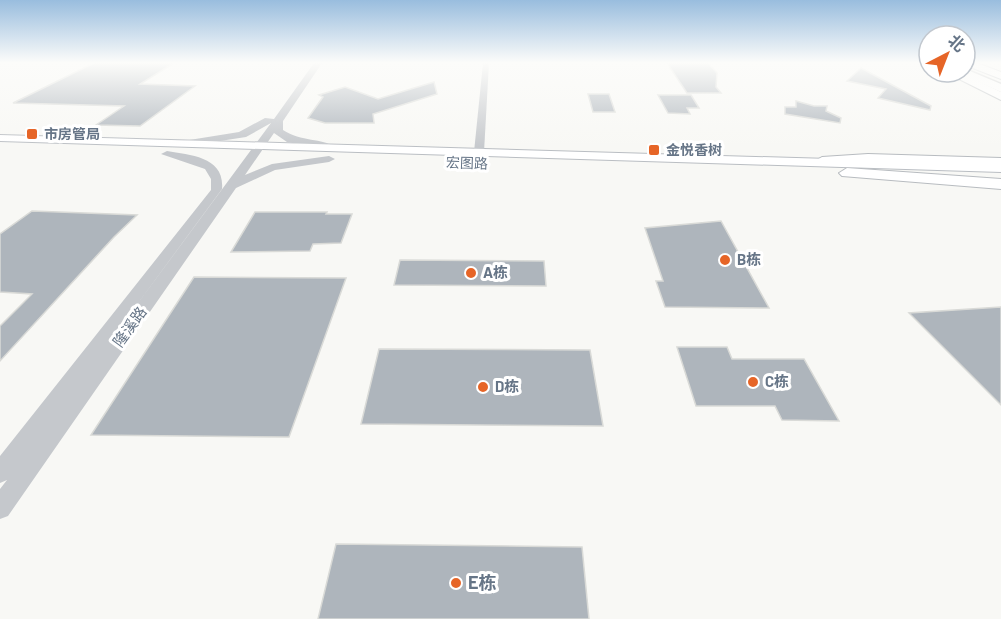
<svg xmlns="http://www.w3.org/2000/svg" width="1001" height="619" font-family="Barlow,'Noto Sans SC',sans-serif">
<style>
.building{fill:#aeb5bc;stroke:#d9dad7;stroke-width:1.5}
.lines{fill:none;stroke-linecap:round;stroke-linejoin:round}
.secondary-casing{stroke:#babec3;stroke-width:2}
.primary-casing{stroke:#b8bcc0;stroke-width:2}
.trunk-casing{stroke:#babcc0;stroke-width:3}
.minor{fill:#c5c8cc;fill-rule:evenodd}
.tertiary{fill:#c5c8cc;fill-rule:evenodd}
.secondary{fill:#fff;fill-rule:evenodd}
.primary{fill:#fff;fill-rule:evenodd}
.trunk{fill:#fff;fill-rule:evenodd}
.poi-dot{fill:#e66527;stroke:#fff;stroke-width:2}
.labels{text-anchor:middle;stroke-width:6;stroke-linejoin:round;paint-order:stroke}
.far-poi-label{font-size:14px;font-weight:bold;fill:#667587;stroke:#fff;text-anchor:start}
.far-street-label{font-size:14px;fill:#667587;stroke:#fff}
.poi-label{font-size:15px;font-weight:bold;fill:#667587;stroke:#fff;text-anchor:start}
.street-label{font-size:15px;fill:#667587;stroke:#fff}
.near-poi-label{font-size:18px;font-weight:bold;fill:#667587;stroke:#fff;text-anchor:start}
</style>
<rect width="100%" height="100%" fill="#f8f8f5"/>
<g class="building">
<path d="M94 63H174L140 84 195 86 140 126 96 125 124 106 13 103Z"/>
<path d="M667 63H708L717 73 716 87 721 93H687Z"/>
<path d="M861 68 931 106 930 110 878 98 886 89 847 81Z"/>
<path d="M434 82 437 94 373 114 374 123H325L308 118 323 97 319 95 345 87 378 99Z"/>
<path d="M588 94H609L615 112H593Z"/>
<path d="M658 95H691L699 108H687L690 114 668 113Z"/>
<path d="M796 101 814 106H827L826 111 841 118 840 123 785 114V107H796Z"/>
<path d="M32 211 137 215 114 237 0 361V326L32 294 0 292V234Z"/>
<path d="M255 212H327L326 214H352L341 243 313 244 310 251 231 252Z"/>
<path d="M721 221 769 308 665 307 656 281H663L645 228Z"/>
<path d="M400 260 544 261 546 286 394 285Z"/>
<path d="M194 277 346 278 289 437 91 435Z"/>
<path d="M1001 307V405L909 313Z"/>
<path d="M677 347H727L732 359H804L839 421 782 420 775 406H696Z"/>
<path d="M379 349 590 350 603 426 361 424Z"/>
<path d="M336 544 582 547 589 619H318Z"/>
</g>
<g class="lines">
<g class="secondary-casing">
<path id="secondary" d="M0 135 1001 164V172L0 141Z"/>
</g>
<g class="primary-casing">
<g id="primary">
<path d="M965 63H977L1001 72V79L965 65Z"/>
<path d="M945 72H959L1001 92V100Z"/>
<path d="M868 154 1001 158V166L868 162 822 165 815 161 822 157Z"/>
<path d="M847 168 1001 179V189L842 176 839 173Z"/>
</g>
</g>
<g class="trunk-casing">
<path id="trunk" d="M965 69 1001 84V92L961 74 959 72H965Z"/>
</g>
<path class="minor" d="M483 63H489L484 152 479 155 474 152Z"/>
<path class="tertiary" d="M314 63H322L283 121V130C301 142 323 138 334 147L329 150 287 142 274 133 245 175 272 164 329 156 335 159 329 162 275 170 236 188 8 516 0 519V489L7 480 0 483V456L211 190V179L205 169 161 154 167 151C191 155 225 157 222 189L127 318 271 123 246 137 187 146 182 143 183 141 239 132 265 118 274 119Z"/>
<use href="#secondary" class="secondary"/>
<use href="#primary" class="primary"/>
<use href="#trunk" class="trunk"/>
</g>
<linearGradient id="sky" x2="0" y2="1"><stop stop-color="#99bdde"/><stop offset="0.42" stop-color="#fcfcfa"/><stop offset="1" stop-color="#fcfcfa" stop-opacity="0"/></linearGradient>
<rect width="1001" height="149" fill="url(#sky)"/>
<g class="poi-dot">
<rect x="26" y="128" width="12" height="12" rx="3"/>
<rect x="648" y="144" width="12" height="12" rx="3"/>
<circle cx="725" cy="260" r="6"/>
<circle cx="471" cy="273" r="6"/>
<circle cx="753" cy="382" r="6"/>
<circle cx="483" cy="387" r="6"/>
<circle cx="456" cy="583" r="6"/>
</g>
<g class="labels">
<g class="far-poi-label">
<text x="44" y="139">市房管局</text>
<text x="666" y="155">金悦香树</text>
</g>
<g class="far-street-label">
<text transform="translate(467 163) rotate(2)" y="5">宏图路</text>
</g>
<g class="poi-label">
<text x="737" y="265">B栋</text>
<text x="483" y="278">A栋</text>
<text x="765" y="387">C栋</text>
<text x="495" y="392">D栋</text>
</g>
<g class="street-label">
<text transform="translate(130 327) rotate(-54)" y="5">隆溪路</text>
</g>
<g class="near-poi-label">
<text x="468" y="589">E栋</text>
</g>
</g>
<g transform="translate(947 54) rotate(42)"><circle r="28" fill="#ffffff" stroke="#c2c8cf" stroke-width="1.5"/>
<path d="M0-4.5L10 22L0 15L-10 22Z" fill="#e66527"/>
<text y="-9" font-size="16" font-weight="bold" text-anchor="middle" fill="#667587">北</text>
</g>
</svg>
